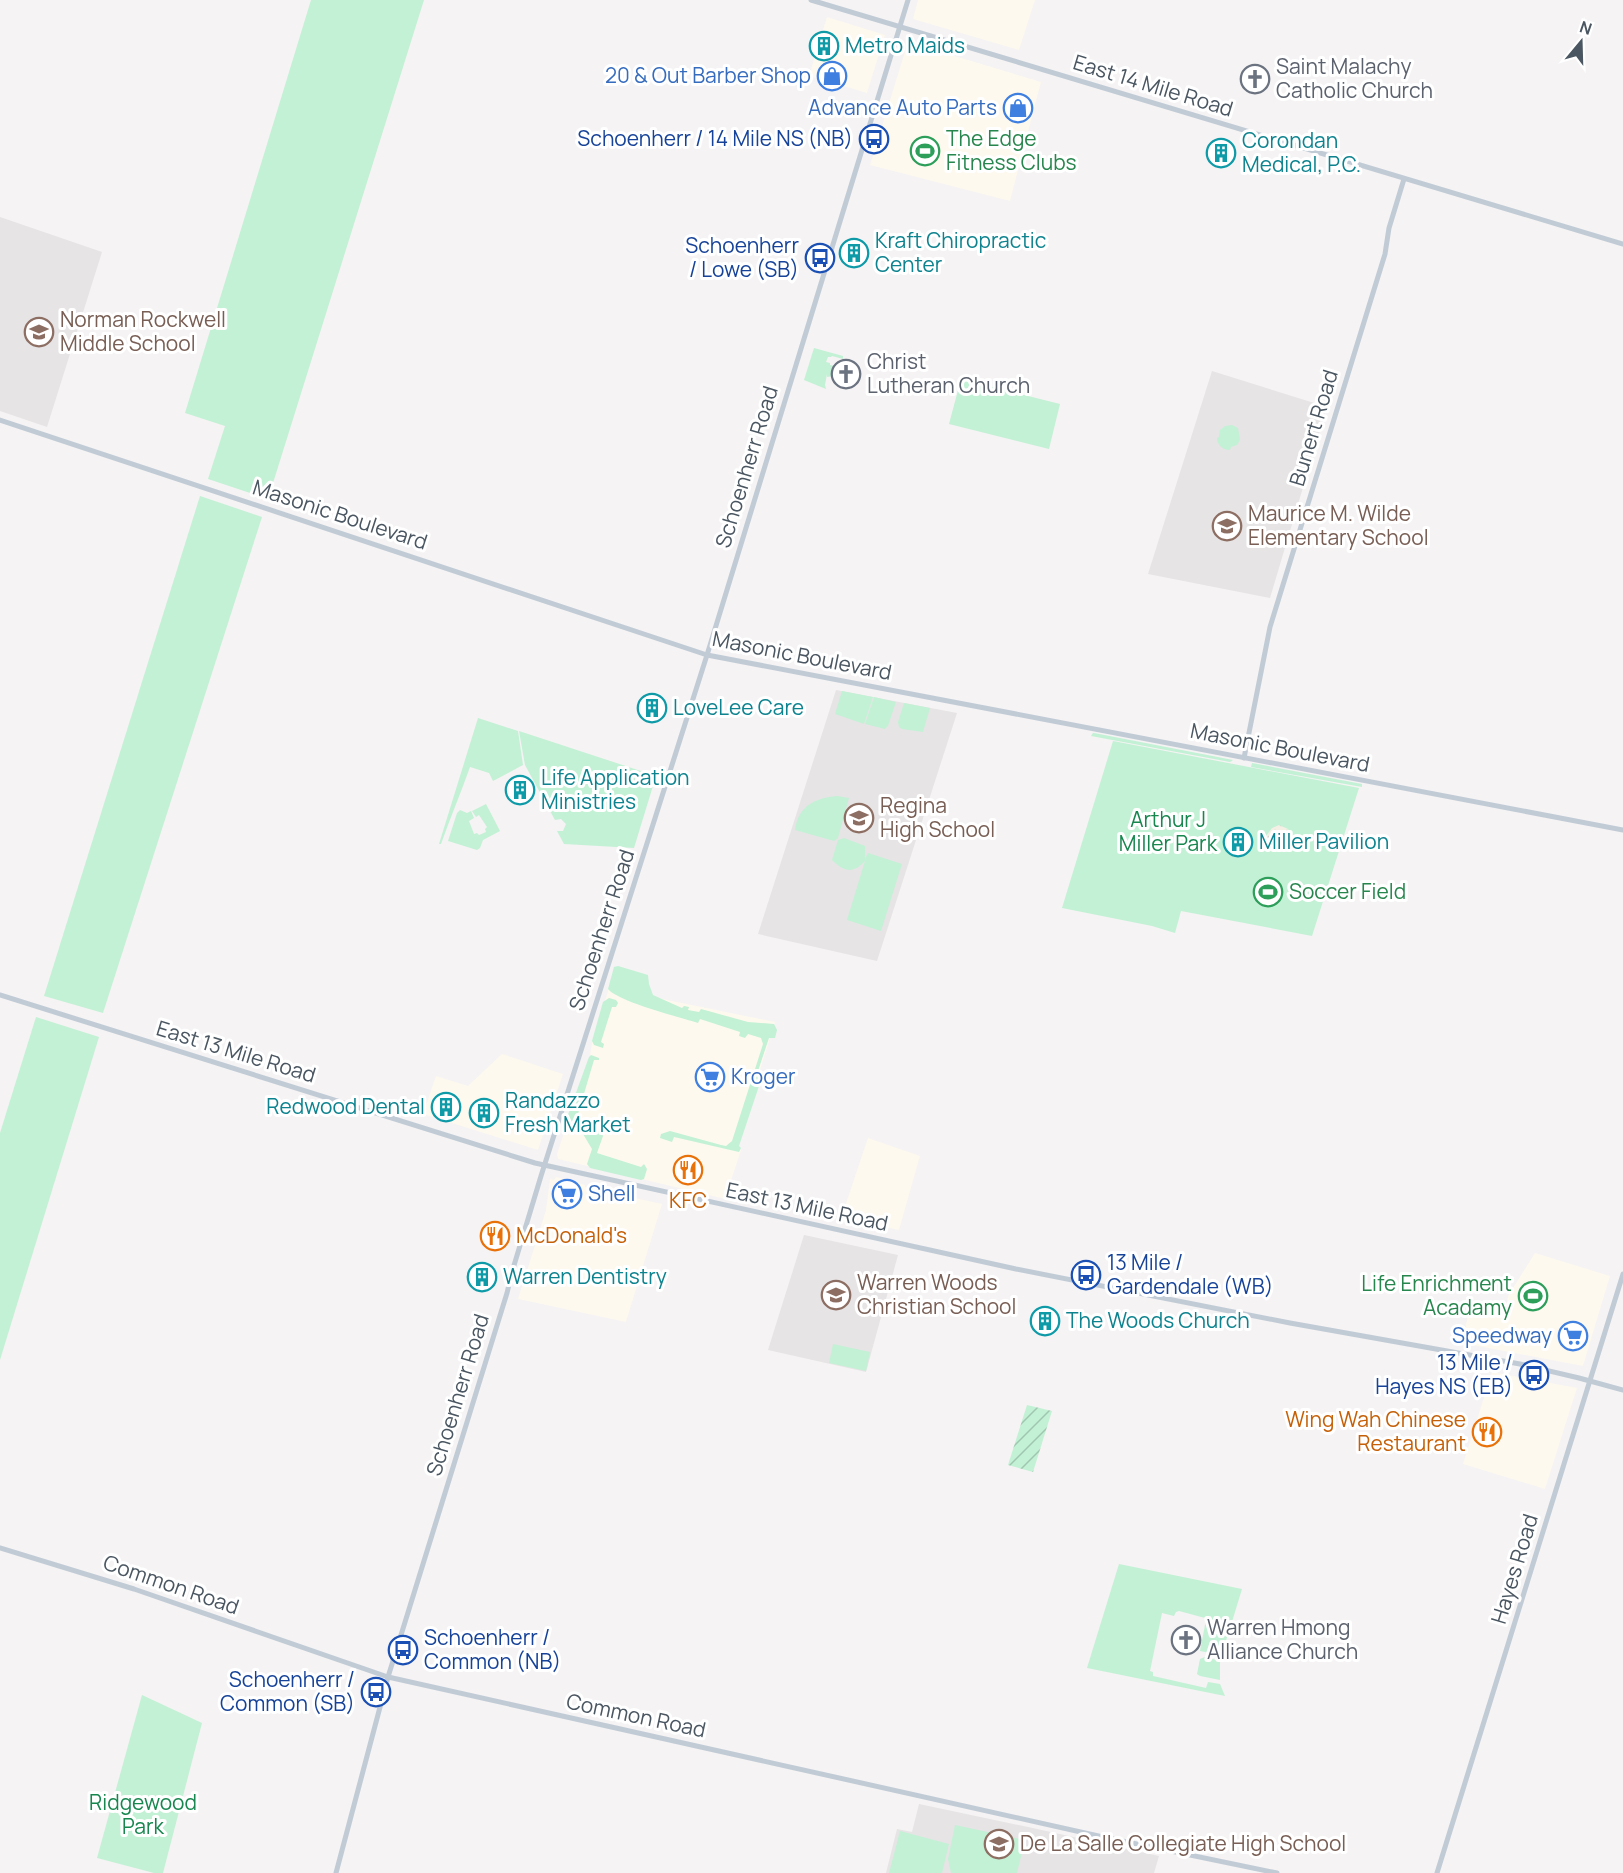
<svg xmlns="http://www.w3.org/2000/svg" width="1623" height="1873" font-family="Manrope,sans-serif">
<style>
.commercial{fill:#fdf9ef}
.education{fill:#e6e4e5}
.green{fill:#c3f1d5}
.sand{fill:url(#sand-dots)}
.garden{fill:url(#garden-furrows)}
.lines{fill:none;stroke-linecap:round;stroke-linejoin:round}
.secondary{stroke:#c1cbd6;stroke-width:5}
.labels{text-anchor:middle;stroke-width:6;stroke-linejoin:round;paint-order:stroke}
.culture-label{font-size:21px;fill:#0d838f;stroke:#fff;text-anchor:start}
.worship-label{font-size:21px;fill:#5b616d;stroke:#fff;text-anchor:start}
.shop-label{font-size:21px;fill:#366cbe;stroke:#fff;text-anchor:end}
.street-label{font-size:21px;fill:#4a5661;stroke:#fff}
.transit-label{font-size:21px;fill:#164399;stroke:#fff;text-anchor:end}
.leisure-label{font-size:21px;fill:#27864d;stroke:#fff;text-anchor:start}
.education-label{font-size:21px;fill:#785e54;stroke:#fff;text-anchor:start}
.park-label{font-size:21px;fill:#17864f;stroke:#fff}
.food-label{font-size:21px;fill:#c56008;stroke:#fff}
</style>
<defs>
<pattern id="sand-dots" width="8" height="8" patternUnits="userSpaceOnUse" patternTransform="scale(1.5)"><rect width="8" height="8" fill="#f5f0e5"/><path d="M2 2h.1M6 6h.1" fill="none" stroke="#d4d0c7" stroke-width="1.8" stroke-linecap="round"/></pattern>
<pattern id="garden-furrows" width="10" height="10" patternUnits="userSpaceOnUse" patternTransform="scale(1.5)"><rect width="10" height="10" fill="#c3f1d5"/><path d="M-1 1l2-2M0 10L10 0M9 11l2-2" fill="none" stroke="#a0c6b0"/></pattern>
</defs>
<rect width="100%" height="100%" fill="#f5f3f3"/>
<g class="commercial">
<path d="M918 0H1035L1019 50 913 19Z"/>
<path d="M827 17 885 35 867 93 809 76Z"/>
<path d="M908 42 1041 82 1010 201 870 165Z"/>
<path d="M609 988 775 1022 735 1149 741 1150 725 1199 558 1159 557 1154 590 1055 593 1038Z"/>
<path d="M502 1054 563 1074 538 1150 423 1114 436 1076 468 1086Z"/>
<path d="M868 1138 920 1156 899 1230 841 1218Z"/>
<path d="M556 1177 585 1185V1187L662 1204 626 1322 518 1299 546 1210 550 1179 554 1180Z"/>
<path d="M1535 1253 1610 1276 1583 1366 1462 1343 1470 1306 1505 1311 1508 1296Z"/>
<path d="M1492 1372 1577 1388 1545 1489 1463 1464Z"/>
</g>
<g class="education">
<path d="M0 217 102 252 47 427 0 411Z"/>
<path d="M1212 371 1327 407 1270 598 1148 574Z"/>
<path d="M836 690 957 713 877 961 758 934Z"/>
<path d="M804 1235 898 1255 866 1372 768 1350Z"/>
<path d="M919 1804 1028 1827 1159 1856 1154 1873H886L897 1829 912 1832Z"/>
</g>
<g class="green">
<path d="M311 0H424L268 499 208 479 225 426 185 413Z"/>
<path d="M814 348 843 356V359L832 356 831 357H828L826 362 830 363V365L843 368 840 378H837V379L833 376 827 377V374L825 385 826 389 804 380Z"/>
<path d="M961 379 1060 404 1049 449 949 424Z"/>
<path d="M1232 425 1238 428 1240 440 1237 445 1231 447 1230 450C1222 450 1217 444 1217 438L1219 437 1220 430 1225 426Z"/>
<path d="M200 496 262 517 103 1013 44 996Z"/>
<path d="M842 691 873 697 864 724 835 714Z"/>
<path d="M874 697 896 702 888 726 885 729 865 724Z"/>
<path d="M904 703 930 708 923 732 902 729 899 727 898 722Z"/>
<path d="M478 718 518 731 523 765 493 781 489 773 470 767C461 793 450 818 441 844H439Z"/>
<path d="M519 731 656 776 634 848 564 844 557 831H563L566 824 561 819 555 820 525 765Z"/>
<path d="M1093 733H1094L1233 760 1230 762 1091 736Z"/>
<path d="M1113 741 1359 788 1312 936 1181 911 1175 933 1152 926 1062 908Z"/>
<path d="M1252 763 1362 784V787L1251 767Z"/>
<path d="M837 796 849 798 838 838 834 841 795 830C798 806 815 798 837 796Z"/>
<path d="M486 804 500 831 483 840 480 848 477 850 448 841 457 813 460 810 467 813 471 811 474 818 469 821 474 834 477 833 479 835 486 832 485 829 487 827 479 815 476 817 472 811Z"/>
<path d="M844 838 865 846V859L868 853 902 864 881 931 847 920 865 861C854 873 845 873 832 860L838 840Z"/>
<path d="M618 966 648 975 649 984 653 995 682 1008 684 1006 689 1007 688 1010 699 1012 701 1009 748 1022 774 1024 777 1030 775 1038H769L758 1071 763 1074 739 1146 741 1148 739 1152 674 1137 672 1142 660 1138 661 1134 670 1131 721 1145 726 1146 732 1141 763 1044 761 1038 748 1034 745 1038 739 1036 740 1032 700 1019 698 1023C679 1017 619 1002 608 989L614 967Z"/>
<path d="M609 998 616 1000 618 1003 616 1007H612L601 1042 604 1044 603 1048 594 1045 592 1041 603 1002Z"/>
<path d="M36 1017 99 1037 0 1360V1133Z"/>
<path d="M591 1055 599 1058V1060H594L575 1124 601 1132 603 1136 597 1153 641 1167 644 1164 647 1169 644 1179 641 1180 590 1168 587 1164 592 1149 583 1134 565 1129V1123L589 1057Z"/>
<path d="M833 1344 870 1352 866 1371 829 1363Z"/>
<path d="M1119 1564 1242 1589 1231 1625 1179 1611 1176 1612 1174 1616 1162 1613 1150 1671 1153 1672V1676L1206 1688 1208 1682 1220 1684 1225 1696 1087 1668Z"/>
<path d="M1206 1620 1231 1626 1221 1655 1200 1651Z"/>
<path d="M1205 1657 1220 1661V1680L1200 1676 1197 1674 1200 1659Z"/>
<path d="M142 1695 202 1723 163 1873H154L97 1858Z"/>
<path d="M955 1825 1020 1839 1024 1844 1017 1873H951L948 1859Z"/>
<path d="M900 1831 949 1844 942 1873H889Z"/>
</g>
<path class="sand" d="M1279 825 1288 829C1293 837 1291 844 1284 850H1274L1273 852 1269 850 1263 840 1272 828Z"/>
<path class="garden" d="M1027 1405 1052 1411 1033 1472 1008 1465Z"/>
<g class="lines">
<g class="secondary">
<path d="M811 0 1623 244"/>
<path d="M0 420 707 655 1623 830"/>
<path d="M1244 758 1270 627 1385 254 1389 228 1404 179"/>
<path d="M0 995 535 1163 1016 1269 1290 1323 1520 1364 1579 1378 1623 1390"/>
<path d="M0 1548 134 1589 388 1677 1103 1837 1277 1873"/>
<path d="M336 1873 388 1677 507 1293 512 1272 541 1176 707 655 908 0"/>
<path d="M1437 1873 1623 1274"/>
</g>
</g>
<defs>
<g id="building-ring" transform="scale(1.5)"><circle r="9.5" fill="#fff" stroke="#0f9aa8" stroke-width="1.5"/><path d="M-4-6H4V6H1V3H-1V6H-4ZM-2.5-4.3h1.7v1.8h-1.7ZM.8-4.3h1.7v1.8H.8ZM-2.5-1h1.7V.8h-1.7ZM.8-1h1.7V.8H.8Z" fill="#0f9aa8"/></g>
<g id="shop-ring" transform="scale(1.5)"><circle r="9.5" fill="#fff" stroke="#3f7fe0" stroke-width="1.5"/><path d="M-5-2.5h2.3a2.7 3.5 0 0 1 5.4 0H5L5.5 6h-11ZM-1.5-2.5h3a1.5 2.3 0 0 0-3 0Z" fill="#3f7fe0"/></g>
<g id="church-ring" transform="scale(1.5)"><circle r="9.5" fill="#fff" stroke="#6b7280" stroke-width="1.5"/><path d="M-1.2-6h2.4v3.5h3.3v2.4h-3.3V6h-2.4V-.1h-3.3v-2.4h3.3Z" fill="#6b7280"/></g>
<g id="bus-ring" transform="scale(1.5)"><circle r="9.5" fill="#fff" stroke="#1a4fb4" stroke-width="1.5"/><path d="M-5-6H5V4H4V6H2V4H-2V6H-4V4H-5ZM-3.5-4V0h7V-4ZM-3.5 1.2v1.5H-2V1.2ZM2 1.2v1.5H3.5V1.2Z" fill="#1a4fb4"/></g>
<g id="stadium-ring" transform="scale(1.5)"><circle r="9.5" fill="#fff" stroke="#2e9e5b" stroke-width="1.5"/><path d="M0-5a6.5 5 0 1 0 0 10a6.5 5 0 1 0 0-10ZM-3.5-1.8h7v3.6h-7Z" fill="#2e9e5b"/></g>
<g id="school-ring" transform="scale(1.5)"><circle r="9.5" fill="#fff" stroke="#8d6e63" stroke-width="1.5"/><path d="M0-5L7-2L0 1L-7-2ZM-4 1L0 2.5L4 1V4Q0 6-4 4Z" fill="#8d6e63"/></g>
<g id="supermarket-ring" transform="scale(1.5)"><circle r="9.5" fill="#fff" stroke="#3f7fe0" stroke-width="1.5"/><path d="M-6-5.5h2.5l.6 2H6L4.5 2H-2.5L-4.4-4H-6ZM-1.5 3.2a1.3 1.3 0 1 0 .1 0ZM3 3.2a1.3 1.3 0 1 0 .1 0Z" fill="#3f7fe0"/></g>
<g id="restaurant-ring" transform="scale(1.5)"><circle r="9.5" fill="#fff" stroke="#e8710a" stroke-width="1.5"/><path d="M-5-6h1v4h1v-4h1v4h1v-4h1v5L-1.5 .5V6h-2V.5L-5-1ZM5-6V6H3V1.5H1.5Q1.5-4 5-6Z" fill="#e8710a"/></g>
</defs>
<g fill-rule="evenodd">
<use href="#building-ring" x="824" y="46"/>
<use href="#shop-ring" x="832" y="76"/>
<use href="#church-ring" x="1255" y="79"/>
<use href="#shop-ring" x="1018" y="108"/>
<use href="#bus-ring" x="874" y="139"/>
<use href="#stadium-ring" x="925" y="151"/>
<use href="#building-ring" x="1221" y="153"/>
<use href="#building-ring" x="854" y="253"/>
<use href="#bus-ring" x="820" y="258"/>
<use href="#school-ring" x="39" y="332"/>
<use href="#church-ring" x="846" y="374"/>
<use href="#school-ring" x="1227" y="526"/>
<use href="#building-ring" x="652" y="708"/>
<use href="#building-ring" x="520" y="790"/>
<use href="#school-ring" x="859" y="818"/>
<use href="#building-ring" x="1238" y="842"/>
<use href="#stadium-ring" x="1268" y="892"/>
<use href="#supermarket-ring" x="710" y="1077"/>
<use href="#building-ring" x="446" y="1107"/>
<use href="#building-ring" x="484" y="1113"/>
<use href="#restaurant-ring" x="688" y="1170"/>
<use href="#supermarket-ring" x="567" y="1194"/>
<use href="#restaurant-ring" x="495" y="1236"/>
<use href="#bus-ring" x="1086" y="1275"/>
<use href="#building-ring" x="482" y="1277"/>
<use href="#school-ring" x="836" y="1295"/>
<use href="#stadium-ring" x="1533" y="1296"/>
<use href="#building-ring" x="1045" y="1321"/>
<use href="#supermarket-ring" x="1573" y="1336"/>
<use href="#bus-ring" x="1534" y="1375"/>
<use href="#restaurant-ring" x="1487" y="1432"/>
<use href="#church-ring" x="1186" y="1640"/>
<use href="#bus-ring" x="403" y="1650"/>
<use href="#bus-ring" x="376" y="1692"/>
<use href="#school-ring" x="999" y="1844"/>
</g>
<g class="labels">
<g class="culture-label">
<text x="845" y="53">Metro Maids</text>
<text x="1242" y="148">Corondan<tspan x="1242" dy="24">Medical, P.C.</tspan></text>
<text x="875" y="248">Kraft Chiropractic<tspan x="875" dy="24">Center</tspan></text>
<text x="673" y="715">LoveLee Care</text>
<text x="541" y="785">Life Application<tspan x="541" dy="24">Ministries</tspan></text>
<text x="1259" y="849">Miller Pavilion</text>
<text x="505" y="1108">Randazzo<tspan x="505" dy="24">Fresh Market</tspan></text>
<text x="425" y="1114" text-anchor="end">Redwood Dental</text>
<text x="503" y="1284">Warren Dentistry</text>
<text x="1066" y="1328">The Woods Church</text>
</g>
<g class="worship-label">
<text x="1276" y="74">Saint Malachy<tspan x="1276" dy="24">Catholic Church</tspan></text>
<text x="867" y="369">Christ<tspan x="867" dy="24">Lutheran Church</tspan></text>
<text x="1207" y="1635">Warren Hmong<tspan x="1207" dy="24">Alliance Church</tspan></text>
</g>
<g class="shop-label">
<text x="811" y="83">20 &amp; Out Barber Shop</text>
<text x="997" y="115">Advance Auto Parts</text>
<text x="731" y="1084" text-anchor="start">Kroger</text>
<text x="588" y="1201" text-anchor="start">Shell</text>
<text x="1552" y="1343">Speedway</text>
</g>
<g class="street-label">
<text transform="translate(1153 86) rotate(17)" y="7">East 14 Mile Road</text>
<text transform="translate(1314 428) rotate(-73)" y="7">Bunert Road</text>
<text transform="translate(747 467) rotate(-73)" y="7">Schoenherr Road</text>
<text transform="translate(340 515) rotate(18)" y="7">Masonic Boulevard</text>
<text transform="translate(802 656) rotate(11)" y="7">Masonic Boulevard</text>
<text transform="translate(1280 748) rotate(11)" y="7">Masonic Boulevard</text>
<text transform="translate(602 930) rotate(-72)" y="7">Schoenherr Road</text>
<text transform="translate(236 1052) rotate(17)" y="7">East 13 Mile Road</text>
<text transform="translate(807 1207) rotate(12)" y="7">East 13 Mile Road</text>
<text transform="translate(458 1395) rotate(-73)" y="7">Schoenherr Road</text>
<text transform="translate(1515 1569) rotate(-73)" y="7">Hayes Road</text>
<text transform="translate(171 1585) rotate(19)" y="7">Common Road</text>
<text transform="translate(636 1716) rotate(12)" y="7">Common Road</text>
</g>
<g class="transit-label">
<text x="853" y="146">Schoenherr / 14 Mile NS (NB)</text>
<text x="799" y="253">Schoenherr<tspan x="799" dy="24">/ Lowe (SB)</tspan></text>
<text x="1107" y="1270" text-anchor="start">13 Mile /<tspan x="1107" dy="24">Gardendale (WB)</tspan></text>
<text x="1513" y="1370">13 Mile /<tspan x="1513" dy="24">Hayes NS (EB)</tspan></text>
<text x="424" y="1645" text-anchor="start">Schoenherr /<tspan x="424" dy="24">Common (NB)</tspan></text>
<text x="355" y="1687">Schoenherr /<tspan x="355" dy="24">Common (SB)</tspan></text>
</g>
<g class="leisure-label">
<text x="946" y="146">The Edge<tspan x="946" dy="24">Fitness Clubs</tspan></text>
<text x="1289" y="899">Soccer Field</text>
<text x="1512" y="1291" text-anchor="end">Life Enrichment<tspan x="1512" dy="24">Acadamy</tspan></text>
</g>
<g class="education-label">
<text x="60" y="327">Norman Rockwell<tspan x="60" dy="24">Middle School</tspan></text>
<text x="1248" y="521">Maurice M. Wilde<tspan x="1248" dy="24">Elementary School</tspan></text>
<text x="880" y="813">Regina<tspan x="880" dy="24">High School</tspan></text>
<text x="857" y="1290">Warren Woods<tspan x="857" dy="24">Christian School</tspan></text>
<text x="1020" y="1851">De La Salle Collegiate High School</text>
</g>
<g class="park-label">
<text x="1168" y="827">Arthur J<tspan x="1168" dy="24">Miller Park</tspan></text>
<text x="143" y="1810">Ridgewood<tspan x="143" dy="24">Park</tspan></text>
</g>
<g class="food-label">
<text x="688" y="1208">KFC</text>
<text x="516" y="1243" text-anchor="start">McDonald's</text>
<text x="1466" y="1427" text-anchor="end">Wing Wah Chinese<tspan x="1466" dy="24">Restaurant</tspan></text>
</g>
</g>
<g transform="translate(1581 42) rotate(19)" stroke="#ffffff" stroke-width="4.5" paint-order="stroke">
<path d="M0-4.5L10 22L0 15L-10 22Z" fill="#4a5661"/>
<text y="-9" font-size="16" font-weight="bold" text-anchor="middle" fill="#4a5661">N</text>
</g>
</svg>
